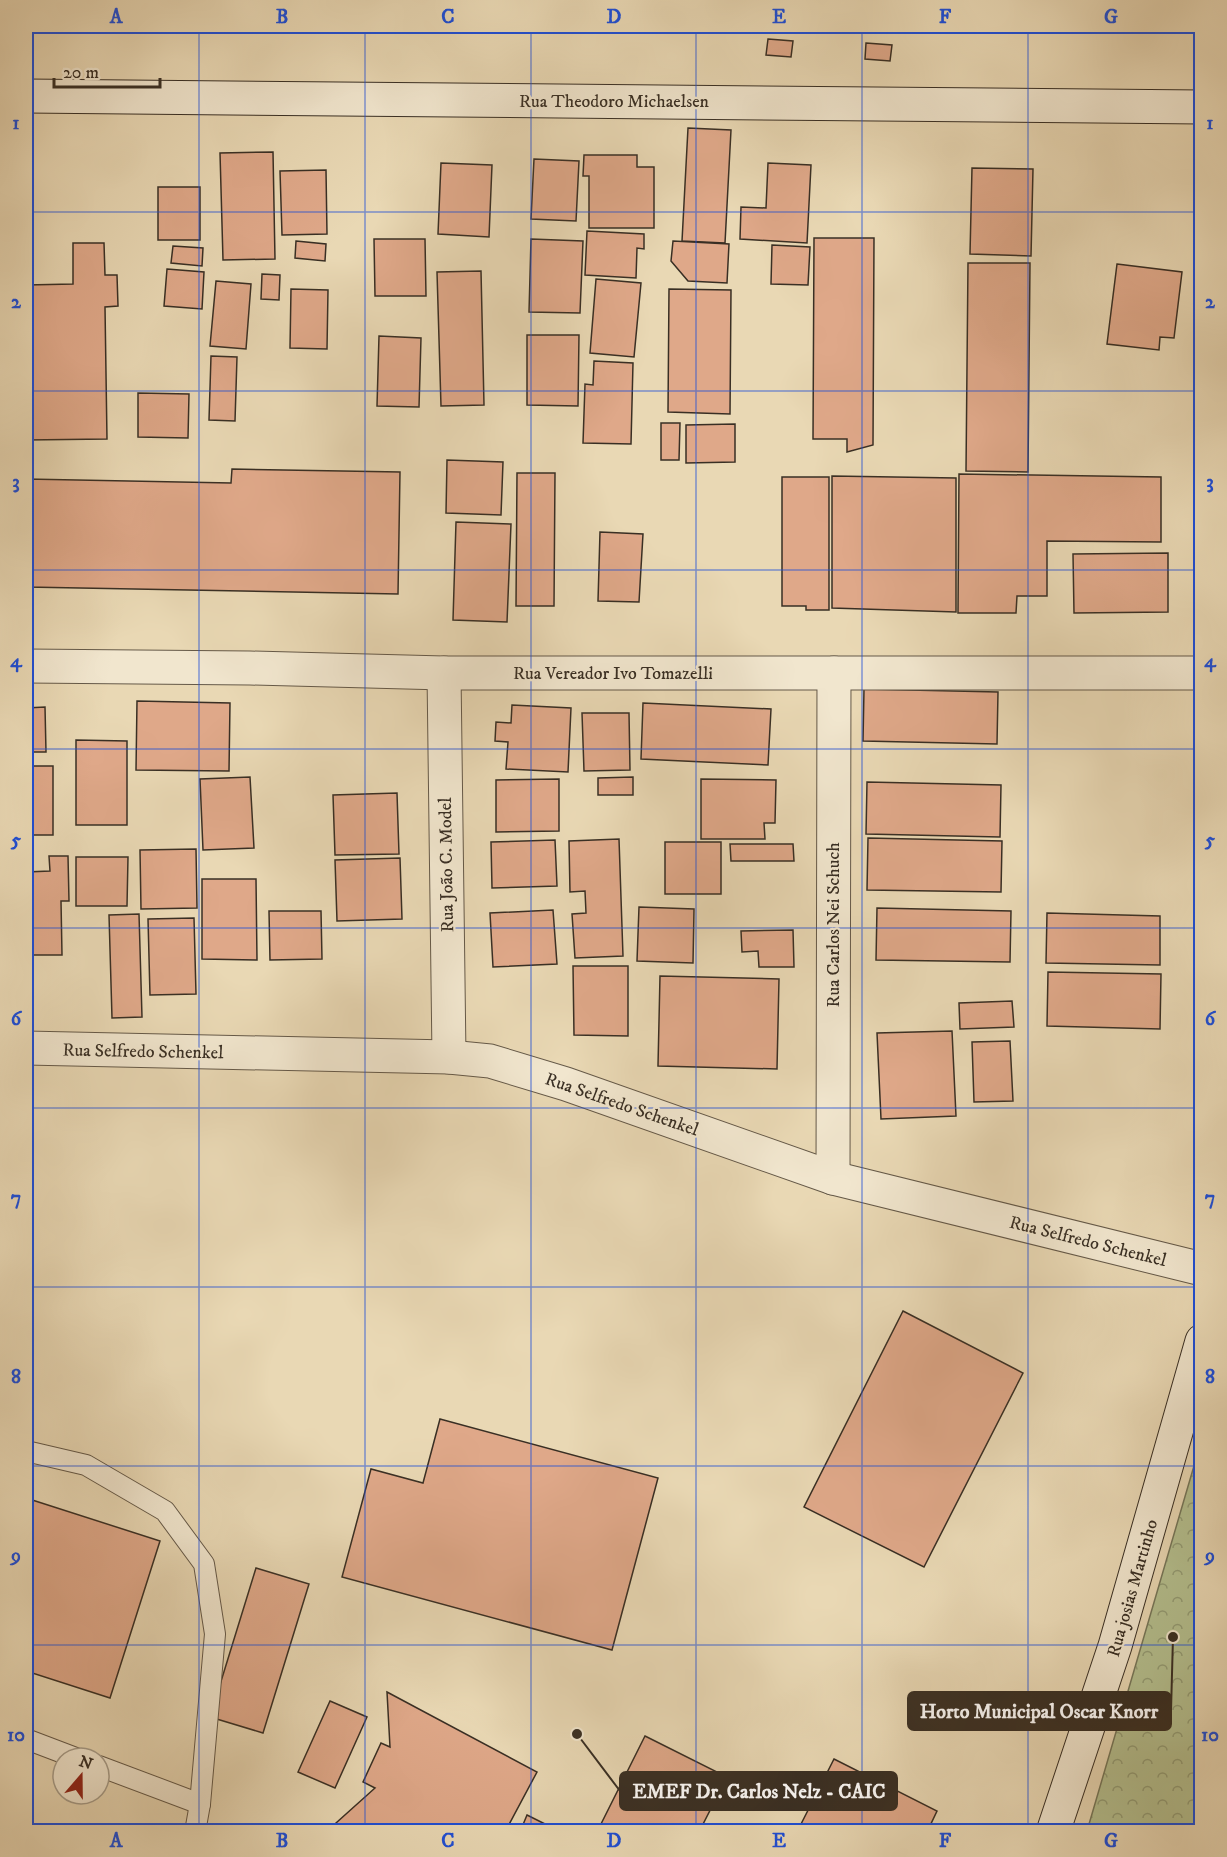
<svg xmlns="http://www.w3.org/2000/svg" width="1227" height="1857" font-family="'IM FELL DW Pica',serif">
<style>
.forest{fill:url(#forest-crowns);stroke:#76775a;stroke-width:1.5}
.building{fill:#dfa889;stroke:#392f24;stroke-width:1.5}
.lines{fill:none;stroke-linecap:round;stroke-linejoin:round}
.lane-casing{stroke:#655948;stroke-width:22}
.street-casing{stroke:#655948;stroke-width:35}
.secondary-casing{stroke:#392f24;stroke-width:35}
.lane{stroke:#f1e6ce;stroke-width:20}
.street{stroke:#f1e6ce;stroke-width:33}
.secondary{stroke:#f1e6ce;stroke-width:33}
.grid{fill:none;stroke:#1d4ed8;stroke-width:1.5;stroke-opacity:0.55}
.labels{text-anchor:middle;stroke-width:4.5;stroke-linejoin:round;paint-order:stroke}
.street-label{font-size:18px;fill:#392f24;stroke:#f1e6ce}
.leader{fill:none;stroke:#392f24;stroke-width:2}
.callout-dot{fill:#392f24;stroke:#f1e6ce;stroke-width:2}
.callout{fill:#392f24;stroke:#392f24;stroke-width:2}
.callout-label{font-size:20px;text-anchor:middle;font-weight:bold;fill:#fff}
.neatline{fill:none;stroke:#1d4ed8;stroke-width:2}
.grid-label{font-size:20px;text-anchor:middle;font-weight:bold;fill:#1d4ed8}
</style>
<defs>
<pattern id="forest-crowns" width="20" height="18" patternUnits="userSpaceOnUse" patternTransform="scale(1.5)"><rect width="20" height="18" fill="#b4bf8f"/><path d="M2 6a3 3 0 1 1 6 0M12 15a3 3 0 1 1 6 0" fill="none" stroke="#939c75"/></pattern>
</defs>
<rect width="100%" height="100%" fill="#e9d8b4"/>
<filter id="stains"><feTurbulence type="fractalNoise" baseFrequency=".00333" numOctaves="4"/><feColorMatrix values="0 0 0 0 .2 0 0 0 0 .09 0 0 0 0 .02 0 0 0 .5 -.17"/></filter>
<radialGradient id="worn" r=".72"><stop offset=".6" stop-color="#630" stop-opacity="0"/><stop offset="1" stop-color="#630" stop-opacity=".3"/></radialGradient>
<path class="forest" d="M1201 1442V1831H1087Z"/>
<g class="building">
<path d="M768 39 793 41 791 57 766 55Z"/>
<path d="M866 43 892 45 890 61 865 59Z"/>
<path d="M688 128 731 130 725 243 682 241Z"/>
<path d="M273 152 275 259 223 260 220 153Z"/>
<path d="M584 155H637V167H654V228H589V176H583Z"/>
<path d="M534 159 579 161 576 221 531 219Z"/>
<path d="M441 163 492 165 489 237 438 234Z"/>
<path d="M768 163 811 165 807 243 740 239 741 207 766 208Z"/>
<path d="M972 168 1033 169 1031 256 970 254Z"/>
<path d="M326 170 327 234 282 235 280 171Z"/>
<rect x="158" y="187" width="42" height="53"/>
<path d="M587 231 644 234V249L637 248 636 278 585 275Z"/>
<path d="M814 238H874L873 445 847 452V439H813Z"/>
<path d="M374 239H425L426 296H375Z"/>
<path d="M531 239 583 241 580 313 529 312Z"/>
<path d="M296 241 326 244 325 261 295 258Z"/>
<path d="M673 241 729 244 727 283 688 281 671 261Z"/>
<path d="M73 243H104L105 275H117L118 306 105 307 107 439 26 440V285L73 284Z"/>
<path d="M772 245 810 247 808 285 771 284Z"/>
<path d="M173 246 203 248 202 266 171 263Z"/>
<path d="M968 263H1030L1028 472 966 471Z"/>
<path d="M1117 264 1182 272 1174 338 1160 337 1159 350 1107 344Z"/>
<path d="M167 269 204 272 202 309 164 306Z"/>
<path d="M481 271 484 405 441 406 437 272Z"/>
<path d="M262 274 280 275 279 300 261 299Z"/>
<path d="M596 279 641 283 634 357 590 353Z"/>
<path d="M216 281 251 284 246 349 210 346Z"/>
<path d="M291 289 328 290 327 349 290 348Z"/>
<path d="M669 289 731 290 730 414 668 412Z"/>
<path d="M527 335H579L578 406 527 405Z"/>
<path d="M379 336 421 338 419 407 377 406Z"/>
<path d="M211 356 237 357 235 421 209 420Z"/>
<path d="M594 361 633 363 631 444 583 443 585 384 593 385Z"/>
<path d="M138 393 189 394 188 438 138 437Z"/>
<path d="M661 423H680L679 460H661Z"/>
<path d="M735 424V462L686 463V425Z"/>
<path d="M447 460 503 462 501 515 446 513Z"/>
<path d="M232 469 400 472 398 594 26 587V479L231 483Z"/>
<path d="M517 473H555L554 606H516Z"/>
<path d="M959 474 1161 477V542L1047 541V596H1017L1016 613H958Z"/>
<path d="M832 476 956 478V612L832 608Z"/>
<path d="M782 477H829V610H806V606H782Z"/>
<path d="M456 522 511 524 507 622 453 620Z"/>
<path d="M600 532 643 534 639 602 598 601Z"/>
<path d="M1168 553V612L1074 613 1073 554Z"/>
<path d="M864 689 998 692 997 744 863 741Z"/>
<path d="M137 701 230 703 229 771 136 770Z"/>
<path d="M643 703 771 709 768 765 641 759Z"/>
<path d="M512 705 571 708 568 772 506 769 508 742 495 741 496 722 511 723Z"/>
<path d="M45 707 46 752H26V708Z"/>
<path d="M582 713H629L630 770 584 771Z"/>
<path d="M76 740 127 741V825H76Z"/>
<rect x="26" y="766" width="27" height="69"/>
<path d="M250 777 254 848 203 850 200 779Z"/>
<path d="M633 777V795H598V778Z"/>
<path d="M559 779V831L496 832V780Z"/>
<path d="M701 779 776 780 775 823H764L765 839H701Z"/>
<path d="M867 782 1001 785 1000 837 866 834Z"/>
<path d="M397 793 399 854 335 855 333 795Z"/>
<path d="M868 838 1002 841 1001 892 867 890Z"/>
<path d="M619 839 623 956 575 958 572 914 586 913 585 891 570 892 569 841Z"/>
<path d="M555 840 557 886 492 888 491 842Z"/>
<rect x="665" y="842" width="56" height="52"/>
<path d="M730 844H793L794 861H731Z"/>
<path d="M196 849 197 908 141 909 140 850Z"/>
<path d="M49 856H68L69 901H61L62 955H26V872L50 871Z"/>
<path d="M76 857H128L127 906H76Z"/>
<path d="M400 858 402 919 337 921 335 860Z"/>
<path d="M202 879H256L257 960 202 959Z"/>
<path d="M639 907 694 909 693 963 637 961Z"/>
<path d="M877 908 1011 911 1010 962 876 960Z"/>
<path d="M553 910 557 964 493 967 490 913Z"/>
<path d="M269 911H321L322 959 270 960Z"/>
<path d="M1047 913 1160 916V965L1046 963Z"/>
<path d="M139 914 142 1017 112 1018 109 915Z"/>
<path d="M194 918 196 994 150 995 148 919Z"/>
<path d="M793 930 794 967H759L758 951 742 952 741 931Z"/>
<path d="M573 966H628V1036L574 1035Z"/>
<path d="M1048 972 1161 974 1160 1029 1047 1026Z"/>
<path d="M660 976 779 979 777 1069 658 1066Z"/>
<path d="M1012 1001 1014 1027 960 1029 959 1003Z"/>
<path d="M952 1031 956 1116 881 1119 877 1033Z"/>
<path d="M1010 1041 1013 1101 974 1102 972 1042Z"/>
<path d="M903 1311 1023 1373 924 1567 804 1507Z"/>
<path d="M440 1419 658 1478 612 1650 342 1577 371 1469 423 1483Z"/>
<path d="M26 1498 160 1541 110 1698 26 1671Z"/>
<path d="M256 1568 309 1584 263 1733 210 1717Z"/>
<path d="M387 1692 537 1772 505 1832H326L375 1788 363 1782 381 1743 390 1747Z"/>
<path d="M330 1701 367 1717 335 1788 298 1772Z"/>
<path d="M645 1736 727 1777 699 1832H597Z"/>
<path d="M834 1759 937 1811 927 1832H797Z"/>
<path d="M527 1815 561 1832H520Z"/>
</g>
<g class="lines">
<g class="lane-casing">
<g id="lane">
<path d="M26 1451 86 1465 165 1511 204 1564 215 1634 200 1804 195 1832"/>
<path d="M26 1739 76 1758"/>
<path d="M99 1766 200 1804"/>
</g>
</g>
<g class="street-casing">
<g id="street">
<path d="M26 666 250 668 444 673H1202"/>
<path d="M444 673 449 1057"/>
<path d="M26 1048 449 1057 490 1061 566 1084 833 1178 1202 1269"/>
<path d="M833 1178 834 673"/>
</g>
</g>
<g class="secondary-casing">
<g id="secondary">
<path d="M26 96 1202 107"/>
<path d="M1053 1832 1115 1646 1202 1341"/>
</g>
</g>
<use href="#lane" class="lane"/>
<use href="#street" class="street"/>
<use href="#secondary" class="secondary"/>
</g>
<path class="grid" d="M199 26V1832M365 26V1832M531 26V1832M696 26V1832M862 26V1832M1028 26V1832M26 212H1202M26 391H1202M26 570H1202M26 749H1202M26 928H1202M26 1108H1202M26 1287H1202M26 1466H1202M26 1645H1202"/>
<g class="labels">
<g class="street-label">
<text x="614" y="107">Rua Theodoro Michaelsen</text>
<text x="613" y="679">Rua Vereador Ivo Tomazelli</text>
<text transform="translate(446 865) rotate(-91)" y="6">Rua João C. Model</text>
<text transform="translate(833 925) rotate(-90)" y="6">Rua Carlos Nei Schuch</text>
<text transform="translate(143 1051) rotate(1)" y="6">Rua Selfredo Schenkel</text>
<text transform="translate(622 1104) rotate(19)" y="6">Rua Selfredo Schenkel</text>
<text transform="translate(1088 1241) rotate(14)" y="6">Rua Selfredo Schenkel</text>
<text transform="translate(1132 1588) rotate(-74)" y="6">Rua josias Martinho</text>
</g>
</g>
<path class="leader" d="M1173 1637L1171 1711M577 1734L620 1791"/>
<g class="callout-dot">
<circle cx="1173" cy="1637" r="6"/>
<circle cx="577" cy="1734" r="6"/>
</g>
<g class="callout">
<rect x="908" y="1692" width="263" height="38" rx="6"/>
<rect x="620" y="1772" width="277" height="38" rx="6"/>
</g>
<g class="callout-label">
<text x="1039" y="1718">Horto Municipal Oscar Knorr</text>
<text x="759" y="1798">EMEF Dr. Carlos Nelz - CAIC</text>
</g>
<rect width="1227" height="1857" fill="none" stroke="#e9d8b4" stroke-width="66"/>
<g transform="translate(81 1776) rotate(20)"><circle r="28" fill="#f1e6ce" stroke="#a79d8a" stroke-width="1.5"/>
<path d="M0-4.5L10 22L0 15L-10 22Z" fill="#8f2418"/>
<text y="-9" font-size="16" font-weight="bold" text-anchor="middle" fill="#392f24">N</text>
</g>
<path d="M54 78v9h106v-9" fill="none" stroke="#392f24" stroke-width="3"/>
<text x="63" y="78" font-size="18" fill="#392f24" stroke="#f1e6ce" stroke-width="4.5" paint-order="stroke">20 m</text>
<rect x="33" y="33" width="1161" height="1791" class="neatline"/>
<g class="grid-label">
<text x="116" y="23">A</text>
<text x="282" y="23">B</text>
<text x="448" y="23">C</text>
<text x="614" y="23">D</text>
<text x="779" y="23">E</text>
<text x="945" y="23">F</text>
<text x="1111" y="23">G</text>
<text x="16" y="129">1</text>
<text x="1210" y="129">1</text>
<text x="16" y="308">2</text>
<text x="1210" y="308">2</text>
<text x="16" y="488">3</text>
<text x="1210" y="488">3</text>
<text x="16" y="667">4</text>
<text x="1210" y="667">4</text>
<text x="16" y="846">5</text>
<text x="1210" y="846">5</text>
<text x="16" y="1025">6</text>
<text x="1210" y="1025">6</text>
<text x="16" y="1204">7</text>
<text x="1210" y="1204">7</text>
<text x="16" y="1383">8</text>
<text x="1210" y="1383">8</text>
<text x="16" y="1562">9</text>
<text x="1210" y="1562">9</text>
<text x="16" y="1741">10</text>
<text x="1210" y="1741">10</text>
<text x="116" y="1847">A</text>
<text x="282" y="1847">B</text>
<text x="448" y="1847">C</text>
<text x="614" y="1847">D</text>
<text x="779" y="1847">E</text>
<text x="945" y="1847">F</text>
<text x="1111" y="1847">G</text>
</g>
<rect width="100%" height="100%" filter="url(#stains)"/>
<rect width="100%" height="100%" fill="url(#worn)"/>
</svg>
